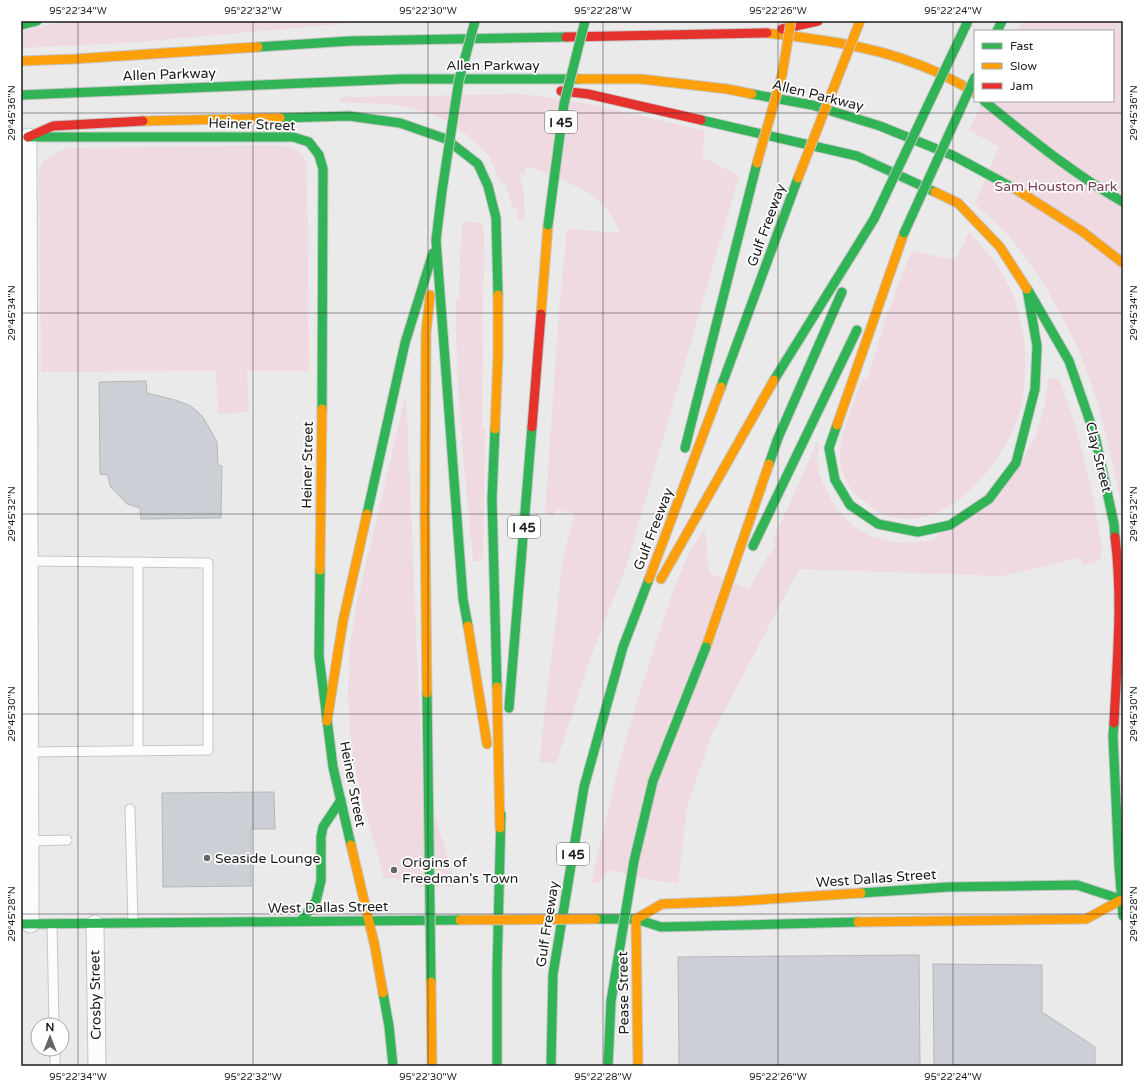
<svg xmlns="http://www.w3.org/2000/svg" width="1144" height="1087" font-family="'Varela Round',sans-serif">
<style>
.green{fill:#efdae1}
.building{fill:#cccfd6;stroke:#b7b7b8}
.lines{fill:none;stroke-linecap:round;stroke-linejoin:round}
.lane-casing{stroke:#c6c6c7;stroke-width:11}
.street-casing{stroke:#c6c6c7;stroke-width:19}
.fast-casing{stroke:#c6c6c7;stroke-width:11}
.slow-casing{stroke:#c6c6c7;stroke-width:11}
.jam-casing{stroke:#c6c6c7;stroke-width:11}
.lane{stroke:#fcfcfc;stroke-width:9}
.street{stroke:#fcfcfc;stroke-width:17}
.fast{stroke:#30b455;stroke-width:9}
.slow{stroke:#ff9f0a;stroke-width:9}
.jam{stroke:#e5322d;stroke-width:9}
.fast-bridge-casing{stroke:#c6c6c7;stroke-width:11;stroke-linecap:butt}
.slow-bridge-casing{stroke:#c6c6c7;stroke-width:11;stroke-linecap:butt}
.fast-bridge{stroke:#30b455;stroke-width:9}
.slow-bridge{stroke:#ff9f0a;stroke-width:9}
.ticks{fill:none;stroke:#1d1d1e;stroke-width:1;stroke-opacity:0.45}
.poi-dot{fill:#656566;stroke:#fff;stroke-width:1.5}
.labels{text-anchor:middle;stroke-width:3.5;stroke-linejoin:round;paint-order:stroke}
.shield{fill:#fff;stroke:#616162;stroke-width:1}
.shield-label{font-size:13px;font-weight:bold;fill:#1d1d1e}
.street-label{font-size:14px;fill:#1d1d1e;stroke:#fff}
.park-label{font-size:14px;fill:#784054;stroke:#fff}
.poi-label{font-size:14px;fill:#1d1d1e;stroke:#fff;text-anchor:start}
.neatline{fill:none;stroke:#1d1d1e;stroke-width:1.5}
.ticks-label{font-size:10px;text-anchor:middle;fill:#1d1d1e}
</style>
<rect width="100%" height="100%" fill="#eaeaeb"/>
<g class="green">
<path d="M64 21H374L126 43 21 48V32Z"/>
<path d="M1022 21H1123V519L1117 483 1099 406 1077 345 1043 282 1008 234 975 204 999 147 969 130 983 101H1113V31H1017Z"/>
<path d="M518 94C581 99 644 117 705 131L702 158 711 161 739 176 626 567 591 656 556 764 539 762 563 558 574 514 556 509 553 516 545 513 559 310 567 229 621 233C616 225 612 214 605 207 589 188 556 178 534 168L526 167 524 174H520L524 194 525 219 518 220 516 208 513 209 505 182 501 183 489 156 472 139 446 120 422 111 398 105 341 102 340 97Z"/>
<path d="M268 145C279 146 294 145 302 155 305 158 306 164 307 168L309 371H247L249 412 218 414 216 371 41 372 39 170C46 155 53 154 68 148Z"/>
<path d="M463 222 482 223 484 234 482 428 485 429 483 561H473C465 474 455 387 456 300H459L460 256Z"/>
<path d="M969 232C994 259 1012 282 1020 319 1027 347 1027 379 1021 406 1008 459 947 538 884 515 878 513 872 507 867 503 863 501 858 498 855 494 848 486 841 473 840 462 838 438 855 401 863 377L867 379 887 315 910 254 915 251 953 260 957 257Z"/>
<path d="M1059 378C1064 393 1069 407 1074 422 1080 439 1106 546 1101 557 1097 564 1089 564 1082 565L1081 557 1002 576 799 569 712 734 687 807 678 883 651 880 610 870 598 883H591L620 760 643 682 671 597 690 550 705 529 709 573 749 589 767 557 776 546 772 541 792 499 817 442 820 443 817 460 819 475 833 503 844 517 857 529 872 537 892 542 911 543 932 540 1022 461 1036 435 1044 408 1048 379Z"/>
<path d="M406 393 422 771 456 886 419 887 394 878H384L359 788 351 745 348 696 350 644 357 603Z"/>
</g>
<g class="building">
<path d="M146 381 147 393 175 400 189 405 197 411 203 417 211 431 217 442 218 465 222 466 221 518 141 519 140 508 127 504 110 486 108 475 100 474 99 382Z"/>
<path d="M274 792 275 829H251V886L163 887 162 793Z"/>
<path d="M919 955 920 1066H679L678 957Z"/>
<path d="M933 964 1042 965V1012L1095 1047V1066H934Z"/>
</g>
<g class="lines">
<g class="lane-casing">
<g id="lane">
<path d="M29 561 208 563V750L29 752"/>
<path d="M138 562V751"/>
<path d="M130 809 133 923"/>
<path d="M29 841 67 840"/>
<path d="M52 924 54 1025"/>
<path d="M55 1049V1066"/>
</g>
</g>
<g class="street-casing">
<g id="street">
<path d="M28 137 30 924"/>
<path d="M95 924 97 1066"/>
</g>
</g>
<g class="fast-casing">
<g id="fast">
<path d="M21 25 37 21"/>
<path d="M997 31 1002 21"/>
<path d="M258 47 350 41 566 37"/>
<path d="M752 94 812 105 880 126 954 156 1017 190"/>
<path d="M21 95 402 79H579"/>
<path d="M984 101C1029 137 1073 174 1123 202"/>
<path d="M280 118 349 116 400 123 446 139 478 164 488 186 496 218 498 295"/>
<path d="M701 120 857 156 935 192"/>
<path d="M28 137H293L309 142 319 155 323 169 322 409"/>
<path d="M436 240 463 599 468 626"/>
<path d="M1028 290 1069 361 1095 436 1114 524 1115 537"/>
<path d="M774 380 874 219"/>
<path d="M721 387 798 178"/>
<path d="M837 425 829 448 835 480 850 505 878 524 918 532 950 525 989 499 1016 463 1035 389 1037 346 1027 289"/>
<path d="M495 429 492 499 497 687"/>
<path d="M685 448 757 163"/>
<path d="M769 464 778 438 842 292"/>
<path d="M367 514 405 343 433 253"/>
<path d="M753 546 857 330"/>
<path d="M320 570 319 656 333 767 351 845"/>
<path d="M509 708 532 427"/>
<path d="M1114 723 1113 736 1119 866 1123 916"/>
<path d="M861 893 948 887 1077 885 1123 900"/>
<path d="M596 919H636L661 927 858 922"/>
<path d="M301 921 316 901 321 881V837L323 827 341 800"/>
<path d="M21 924 460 920"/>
<path d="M383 993 389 1026 393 1066"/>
<path d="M497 1066V972L501 814"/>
<path d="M551 1066 553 974 584 787 623 647 649 579"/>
</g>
</g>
<g class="slow-casing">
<g id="slow">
<path d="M767 33C828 40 887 48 943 75 954 81 965 86 975 93"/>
<path d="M21 61 74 59 258 47"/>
<path d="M579 79H641L727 89 752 94"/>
<path d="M143 121 280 118"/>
<path d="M1017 190 1083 232 1123 263"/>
<path d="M935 192 958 203 1000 247 1027 289"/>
<path d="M541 314 548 225"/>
<path d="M837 425 904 233"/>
<path d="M495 429 498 356V295"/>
<path d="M425 517 426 333 430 295"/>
<path d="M320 570 322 409"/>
<path d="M649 579 721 387"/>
<path d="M661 579 774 380"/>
<path d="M468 626 487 744"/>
<path d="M706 647 769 464"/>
<path d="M497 687 500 828"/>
<path d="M327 721 343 621 367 514"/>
<path d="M351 845 375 947 383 993"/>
<path d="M636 919 662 904 740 901 861 893"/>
<path d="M636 919 638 1066"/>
<path d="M858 922 1086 919 1121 900"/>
</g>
</g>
<g class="jam-casing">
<g id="jam">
<path d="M782 29 818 21"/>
<path d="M566 37 767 33"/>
<path d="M561 91 588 94 701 120"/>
<path d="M28 137 53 126 143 121"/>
<path d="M532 427 541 314"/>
<path d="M1114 723C1117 660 1123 600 1115 537"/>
</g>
</g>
<use href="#lane" class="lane"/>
<use href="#street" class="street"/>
<use href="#fast" class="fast"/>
<use href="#slow" class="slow"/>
<use href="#jam" class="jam"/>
<g class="fast-bridge-casing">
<g id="fast-bridge">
<path d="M874 219 968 21"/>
<path d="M548 225 564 104 585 21"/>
<path d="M904 233 975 77"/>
<path d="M436 240 442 191 459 80 475 21"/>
<path d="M427 693 431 982"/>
<path d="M608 1066 611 1001 634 861 653 781 706 647"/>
</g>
</g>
<g class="slow-bridge-casing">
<g id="slow-bridge">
<path d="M757 163 782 75 791 21"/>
<path d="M798 178 860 21"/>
<path d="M425 517 427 693"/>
<path d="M460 920 596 919"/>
<path d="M431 982 432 1066"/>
</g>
</g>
<use href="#fast-bridge" class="fast-bridge"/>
<use href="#slow-bridge" class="slow-bridge"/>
</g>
<path class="ticks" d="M78 21V1066M253 21V1066M428 21V1066M603 21V1066M778 21V1066M953 21V1066M21 113H1123M21 313H1123M21 514H1123M21 714H1123M21 914H1123"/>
<g class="poi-dot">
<circle cx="207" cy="858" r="4"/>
<circle cx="394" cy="870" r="4"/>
</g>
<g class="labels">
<g class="shield">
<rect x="545" y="111" width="32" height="22" rx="3"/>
<rect x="508" y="516" width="32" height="22" rx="3"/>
<rect x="557" y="843" width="32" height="22" rx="3"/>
</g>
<g class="shield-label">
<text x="561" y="127">I 45</text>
<text x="524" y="532">I 45</text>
<text x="573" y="859">I 45</text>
</g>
<g class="street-label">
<text x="493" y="70">Allen Parkway</text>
<text transform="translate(169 74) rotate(-2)" y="5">Allen Parkway</text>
<text transform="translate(818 95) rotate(14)" y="5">Allen Parkway</text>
<text transform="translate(252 124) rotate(2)" y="5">Heiner Street</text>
<text transform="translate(766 225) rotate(-70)" y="5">Gulf Freeway</text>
<text transform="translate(1099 457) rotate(76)" y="5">Clay Street</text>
<text transform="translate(307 465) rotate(-89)" y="5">Heiner Street</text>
<text transform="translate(653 529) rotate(-69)" y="5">Gulf Freeway</text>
<text transform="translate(353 784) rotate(79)" y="5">Heiner Street</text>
<text transform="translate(876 878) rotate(-4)" y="5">West Dallas Street</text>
<text transform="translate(328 907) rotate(-1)" y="5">West Dallas Street</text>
<text transform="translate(547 924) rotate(-81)" y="5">Gulf Freeway</text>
<text transform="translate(623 993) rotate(-91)" y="5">Pease Street</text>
<text transform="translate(95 995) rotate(-91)" y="5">Crosby Street</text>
</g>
<g class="park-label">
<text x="1056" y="191">Sam Houston Park</text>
</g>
<g class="poi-label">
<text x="215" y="863">Seaside Lounge</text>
<text x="402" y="867">Origins of<tspan x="402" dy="16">Freedman's Town</tspan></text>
</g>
</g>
<rect width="1144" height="1087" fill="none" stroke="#ffffff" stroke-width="44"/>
<rect x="974" y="30" width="140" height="72" fill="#ffffff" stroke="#a5a5a5"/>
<rect x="982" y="43" width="20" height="6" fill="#30b455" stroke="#a5a5a5"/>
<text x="1010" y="50" font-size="12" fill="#1d1d1e">Fast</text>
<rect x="982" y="63" width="20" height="6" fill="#ff9f0a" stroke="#a5a5a5"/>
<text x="1010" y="70" font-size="12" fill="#1d1d1e">Slow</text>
<rect x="982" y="83" width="20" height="6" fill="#e5322d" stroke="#a5a5a5"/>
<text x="1010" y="90" font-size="12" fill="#1d1d1e">Jam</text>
<g transform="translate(50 1037)"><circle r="19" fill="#ffffff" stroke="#a5a5a5"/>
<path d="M0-3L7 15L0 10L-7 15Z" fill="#656566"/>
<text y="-6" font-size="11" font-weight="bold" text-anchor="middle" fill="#1d1d1e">N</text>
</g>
<rect x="22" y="22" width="1100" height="1043" class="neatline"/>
<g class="ticks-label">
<text x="78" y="14">95°22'34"W</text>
<text x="253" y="14">95°22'32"W</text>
<text x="428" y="14">95°22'30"W</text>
<text x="603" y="14">95°22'28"W</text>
<text x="778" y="14">95°22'26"W</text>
<text x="953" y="14">95°22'24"W</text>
<text transform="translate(11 113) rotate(-90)" y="4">29°45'36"N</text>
<text transform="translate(1133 113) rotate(-90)" y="4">29°45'36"N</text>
<text transform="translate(11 313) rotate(-90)" y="4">29°45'34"N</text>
<text transform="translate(1133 313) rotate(-90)" y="4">29°45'34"N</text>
<text transform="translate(11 514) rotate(-90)" y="4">29°45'32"N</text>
<text transform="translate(1133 514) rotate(-90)" y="4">29°45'32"N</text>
<text transform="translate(11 714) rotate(-90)" y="4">29°45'30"N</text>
<text transform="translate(1133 714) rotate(-90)" y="4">29°45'30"N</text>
<text transform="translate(11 914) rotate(-90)" y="4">29°45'28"N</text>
<text transform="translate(1133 914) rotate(-90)" y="4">29°45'28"N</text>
<text x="78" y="1080">95°22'34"W</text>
<text x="253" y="1080">95°22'32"W</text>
<text x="428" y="1080">95°22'30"W</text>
<text x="603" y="1080">95°22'28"W</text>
<text x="778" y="1080">95°22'26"W</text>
<text x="953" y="1080">95°22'24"W</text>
</g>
</svg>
